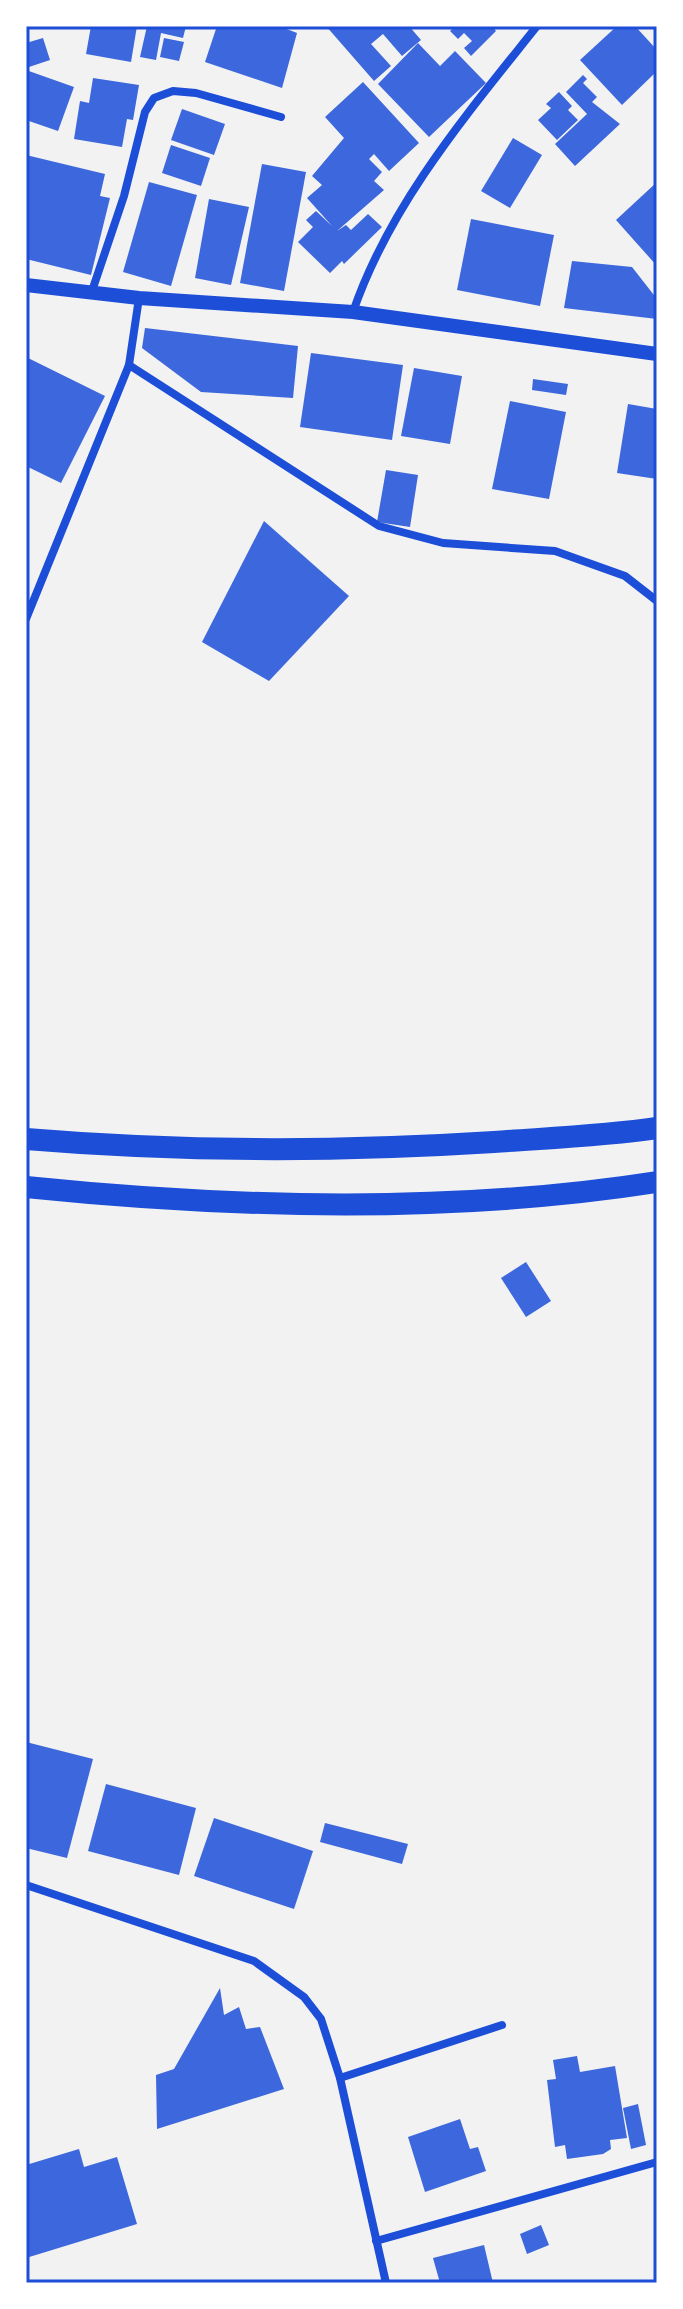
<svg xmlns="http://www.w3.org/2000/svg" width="683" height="2309" font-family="Mulish,sans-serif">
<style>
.building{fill:#3d67dc}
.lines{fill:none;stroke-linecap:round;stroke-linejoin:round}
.minor{stroke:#1d4ed8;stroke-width:8}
.tertiary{stroke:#1d4ed8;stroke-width:14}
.trunk{stroke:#1d4ed8;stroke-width:22}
.neatline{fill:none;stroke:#1d4ed8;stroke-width:3}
</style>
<rect width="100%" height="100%" fill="#f2f2f2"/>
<g class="building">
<path d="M91 26H137L131 62 86 54Z"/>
<path d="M147 26H186L183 38 161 33 156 60 140 57Z"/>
<path d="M217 26H279L297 33 282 88 205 62Z"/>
<path d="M326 26H409L421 40 402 56 383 34 371 44 391 66 374 81Z"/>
<path d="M455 26H492L496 31 471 56 464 48 472 41 464 33 458 39 450 31Z"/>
<path d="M617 26H635L657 50V71L622 105 580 60Z"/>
<path d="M43 38 50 60 26 68V43Z"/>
<path d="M164 38 184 42 179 61 160 57Z"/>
<path d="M418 43 440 66 455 51 486 83 429 137 378 84Z"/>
<path d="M26 70 74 87 58 131 26 120Z"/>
<path d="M583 75 587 79 583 83 597 97 592 102 620 124 575 166 555 144 587 114 566 92Z"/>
<path d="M93 78 139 85 133 120 127 119 122 147 74 139 80 101 89 103Z"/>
<path d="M363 82 419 143 389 171 374 154 369 159 382 172 374 181 384 190 337 231 346 225 351 230 368 214 382 227 344 264 342 261 330 273 298 242 313 227 306 220 316 211 332 226 307 198 322 185 312 176 344 138 325 117Z"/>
<path d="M559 92 572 106 568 110 578 120 557 140 538 120 551 108 546 104Z"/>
<path d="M182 109 225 124 214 155 171 140Z"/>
<path d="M513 138 542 155 510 208 481 191Z"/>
<path d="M171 145 210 158 201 186 162 173Z"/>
<path d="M26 155 105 174 100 196 110 198 91 275 26 259Z"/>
<path d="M262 164 306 172 284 291 240 283Z"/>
<path d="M149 182 197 195 171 286 123 272Z"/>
<path d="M657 182V266L616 220Z"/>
<path d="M209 199 249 207 231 285 195 278Z"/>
<path d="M471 219 554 235 540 306 457 290Z"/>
<path d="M572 261 632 267 657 299V319L564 308Z"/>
<path d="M145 328 298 346 293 398 201 392 142 348Z"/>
<path d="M311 353 403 365 392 440 300 427Z"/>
<path d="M26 357 105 396 61 483 26 466Z"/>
<path d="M414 368 462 376 450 444 401 436Z"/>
<path d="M533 379 568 384 566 395 532 390Z"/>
<path d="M510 401 566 412 549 499 492 489Z"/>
<path d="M628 404 657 409V479L617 473Z"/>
<path d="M386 470 418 475 410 527 377 522Z"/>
<path d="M264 521 349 596 269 681 202 642Z"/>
<path d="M526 1262 551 1301 526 1317 501 1278Z"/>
<path d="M26 1742 93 1759 67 1858 26 1848Z"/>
<path d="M106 1784 196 1808 179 1875 88 1851Z"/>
<path d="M214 1818 313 1851 294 1909 194 1876Z"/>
<path d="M325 1823 408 1844 402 1864 320 1842Z"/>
<path d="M220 1988 224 2015 239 2007 246 2029 260 2027 284 2089 157 2129 156 2075 174 2069Z"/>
<path d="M577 2056 580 2072 615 2066 627 2138 610 2140 611 2149 603 2154 567 2159 565 2145 555 2147 547 2080 556 2079 553 2060Z"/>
<path d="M638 2104 646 2145 631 2149 623 2108Z"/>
<path d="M460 2119 470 2149 478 2147 486 2171 425 2192 408 2137Z"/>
<path d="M79 2149 84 2167 117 2157 137 2224 26 2258V2165Z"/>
<path d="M541 2225 549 2245 527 2254 520 2234Z"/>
<path d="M484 2245 493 2283H440L433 2258Z"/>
</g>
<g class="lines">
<g class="minor">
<path d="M92 291 124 196 145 112 154 98 173 91 196 93 281 117"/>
<path d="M353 312C390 204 467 114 537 26"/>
<path d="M129 365 379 526 443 543 555 551 625 576 657 601"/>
<path d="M26 619 129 365 139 298"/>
<path d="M26 1885 254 1961 304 1997 321 2019 340 2078 386 2283"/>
<path d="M340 2078 502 2025"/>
<path d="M376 2241 657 2162"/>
</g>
<path class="tertiary" d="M26 285 139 298 353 312 657 354"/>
<g class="trunk">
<path d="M26 1139C182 1152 338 1152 494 1142 548 1138 603 1136 657 1128"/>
<path d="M26 1187C231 1208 453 1214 657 1182"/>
</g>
</g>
<rect width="683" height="2309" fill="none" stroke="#ffffff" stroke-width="56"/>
<rect x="28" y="28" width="627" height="2253" class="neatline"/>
</svg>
